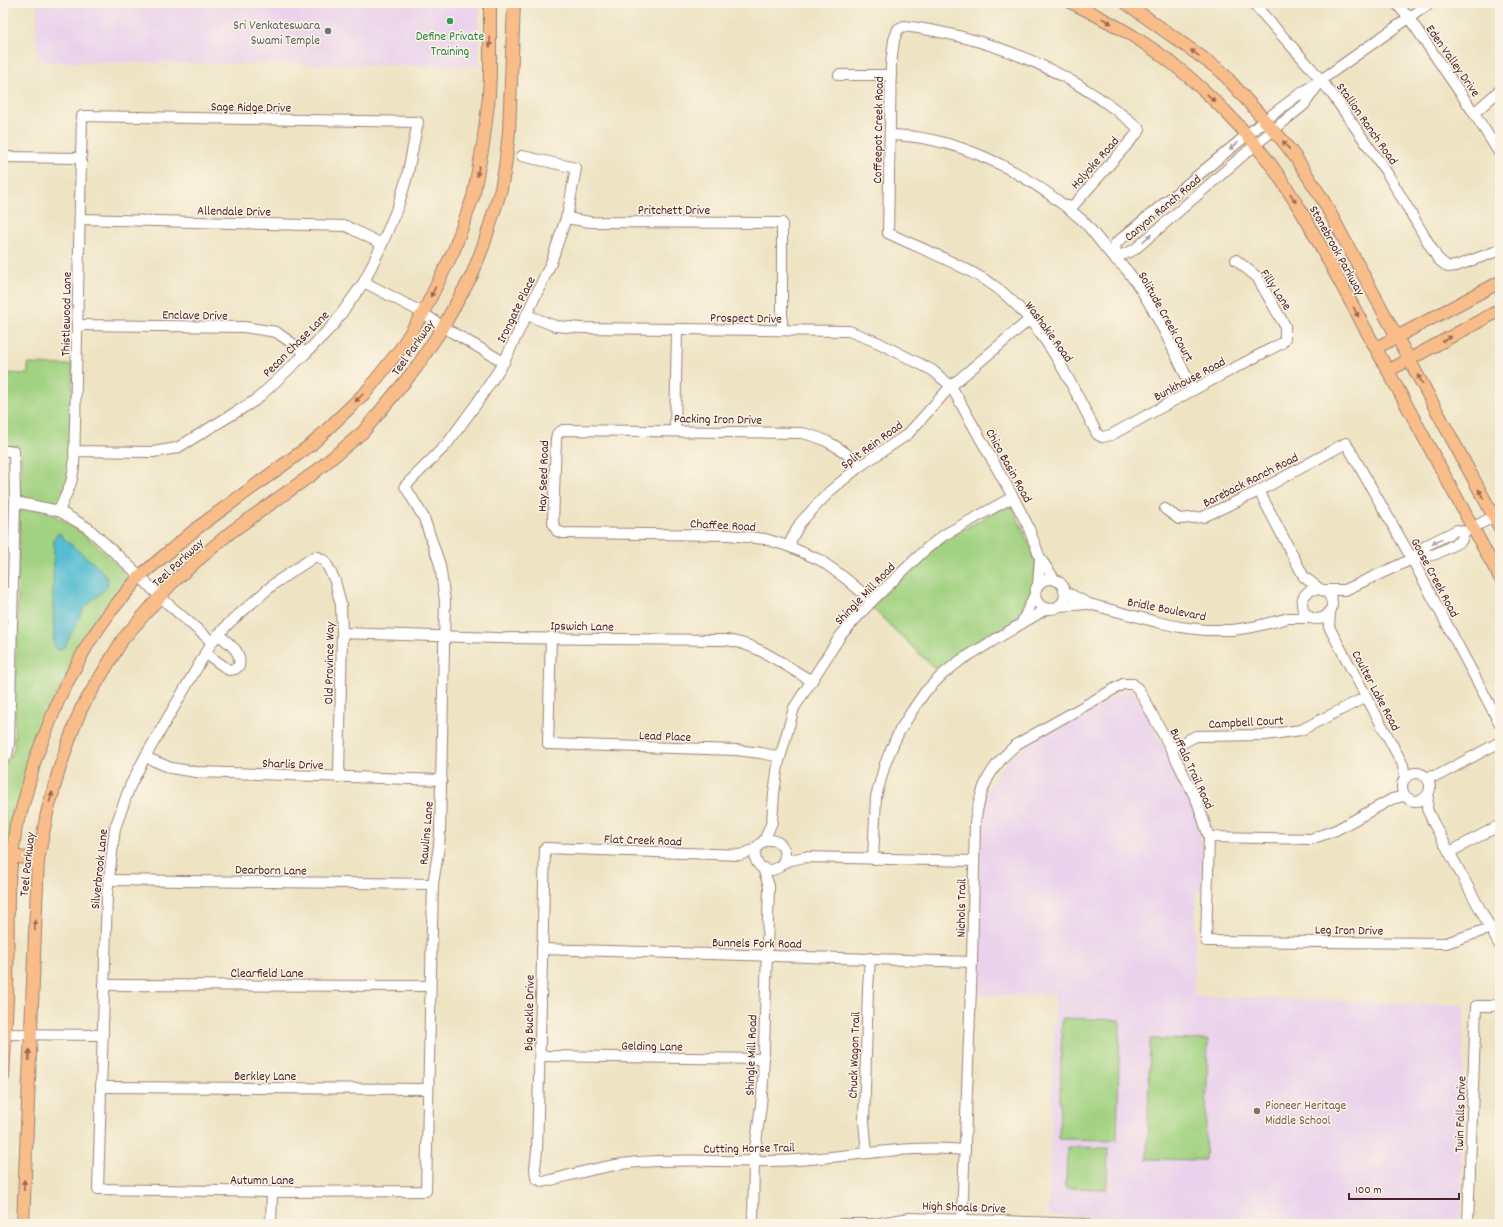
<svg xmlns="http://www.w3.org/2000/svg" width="1503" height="1227" font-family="Dekko,sans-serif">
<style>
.built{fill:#ead1ec}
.green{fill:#a1d281;stroke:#767856}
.water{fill:#55bed1;stroke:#506e7e}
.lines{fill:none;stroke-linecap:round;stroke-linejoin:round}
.minor-casing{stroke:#9c8278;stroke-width:12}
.major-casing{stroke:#9c8278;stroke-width:14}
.minor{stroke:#fff;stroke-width:10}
.major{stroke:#f8bd89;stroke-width:12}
.oneway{fill:#986655}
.oneway2{fill:#ae9aa0}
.leisure-dot{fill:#2e9e5b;stroke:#fcf5e5;stroke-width:1.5}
.worship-dot{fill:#6b7280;stroke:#fcf5e5;stroke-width:1.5}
.education-dot{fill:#8d6e63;stroke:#fcf5e5;stroke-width:1.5}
.labels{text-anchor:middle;stroke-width:3;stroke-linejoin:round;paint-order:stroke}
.worship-label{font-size:13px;fill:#5b616d;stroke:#fcf5e5;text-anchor:end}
.leisure-label{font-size:13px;fill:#27864d;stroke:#fcf5e5}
.street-label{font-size:13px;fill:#4a1f2b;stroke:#fcf5e5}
.education-label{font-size:13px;fill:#785e54;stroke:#fcf5e5;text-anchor:start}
</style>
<rect width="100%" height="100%" fill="#fcf5e5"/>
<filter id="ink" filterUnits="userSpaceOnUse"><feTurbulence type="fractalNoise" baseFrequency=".025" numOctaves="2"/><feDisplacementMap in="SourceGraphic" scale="8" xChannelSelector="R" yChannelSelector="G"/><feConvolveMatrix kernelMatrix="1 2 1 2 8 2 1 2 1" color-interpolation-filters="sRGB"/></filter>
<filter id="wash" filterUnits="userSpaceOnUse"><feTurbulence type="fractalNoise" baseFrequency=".012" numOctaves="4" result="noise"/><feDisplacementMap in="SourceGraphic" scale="16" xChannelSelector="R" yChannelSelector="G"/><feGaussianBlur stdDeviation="0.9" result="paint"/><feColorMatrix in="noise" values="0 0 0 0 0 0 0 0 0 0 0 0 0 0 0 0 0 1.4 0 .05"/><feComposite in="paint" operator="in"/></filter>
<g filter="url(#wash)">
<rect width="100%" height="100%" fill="#eee4c4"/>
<g class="built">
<path d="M37 3H479V66L45 62 39 58 36 51Z"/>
<path d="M1125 690 1135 692 1188 796 1200 835 1203 855 1202 890H1196L1194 996 1464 1005 1461 1224H1369L1048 1216 1055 995H978L980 833 984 804 991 784 1001 769 1014 755 1036 739Z"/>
</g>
<g class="green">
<path d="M28 364 73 365 70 470 67 482 54 516C83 529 108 555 129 578L103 614 47 710 13 826 3 952V767L11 756 14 747 21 461 20 446H3V373L28 374Z"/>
<path d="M1006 506 1013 508 1034 555 1036 562 1034 590 1018 618 960 655 938 672 872 608C892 585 914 562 939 544 960 530 984 518 1006 506Z"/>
<path d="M1062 1018 1120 1020 1117 1140 1059 1139Z"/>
<path d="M1150 1039 1208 1040 1205 1160 1147 1159Z"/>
<path d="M1067 1147 1108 1148 1107 1189 1066 1188Z"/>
</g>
<path class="water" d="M60 533 62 537 99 568 107 578 108 584 103 591 84 608 65 646 59 650 55 649 54 647 53 598 54 539 57 534Z"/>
</g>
<g filter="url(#ink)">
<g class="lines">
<g class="minor-casing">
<g id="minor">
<path d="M1253 3 1311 68 1332 94 1387 173 1438 259 1448 267 1456 266 1500 250"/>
<path d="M1396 3 1409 18 1474 113 1500 154"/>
<path d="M839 75H891"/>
<path d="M1474 113 1500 90"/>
<path d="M890 135C949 136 1010 164 1057 200 1066 207 1076 214 1085 223 1095 234 1104 247 1114 258 1119 263 1125 267 1129 273 1156 308 1173 351 1193 390"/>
<path d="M3 157 81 158"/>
<path d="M1065 206H1073L1140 130C1128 118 1113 108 1099 98 1041 59 974 35 904 26L898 29 894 40 891 64 888 233C921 249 955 261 987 281 1039 314 1070 380 1097 434L1102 437 1111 435 1193 390 1282 343 1285 338V326L1257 277 1236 260"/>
<path d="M566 218 590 222 782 223V330"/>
<path d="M80 219 346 226 382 244"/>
<path d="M1114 258 1116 243 1265 120 1297 96 1321 80 1430 3"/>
<path d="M1114 258 1134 250 1255 145 1304 105 1318 85"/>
<path d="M364 282 423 313 443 327 504 362"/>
<path d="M527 315 555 326 581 328 849 331 877 342 932 370 951 386 1013 497 1028 526 1040 558 1055 580"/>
<path d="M77 325 244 327 276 332 306 353"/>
<path d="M675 431 677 329"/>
<path d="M3 451H14L15 502 9 744 7 755 3 759"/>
<path d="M860 466C843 449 826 438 802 433L563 430 557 434 556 439 553 523 557 531 563 533 728 535 765 539 788 546 820 560 845 578 872 601"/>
<path d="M1259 491 1304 577 1320 589"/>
<path d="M15 502 59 511 88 528 140 576 160 597 212 642"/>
<path d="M1165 509 1179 519 1203 517 1259 491 1346 443 1412 559 1500 724"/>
<path d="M59 511 71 483 74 468 82 116 418 122 407 177 398 206 382 244 364 282 334 324 306 353 256 400 177 448 153 452 74 451"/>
<path d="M788 546 800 523 830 491 860 466 908 434 951 386 1029 320"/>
<path d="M1413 558 1427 545 1457 530 1465 532"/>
<circle cx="1050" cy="594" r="15"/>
<path d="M1038 586 1040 558"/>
<circle cx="1317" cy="604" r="15"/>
<path d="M1322 590H1345L1412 559 1436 554 1461 541 1465 532 1500 513"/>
<path d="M1064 591 1089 604 1157 622 1180 627 1205 630H1233L1253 627 1289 618H1310"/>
<path d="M1059 606 1087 604"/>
<path d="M1330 612 1329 627 1403 765 1405 778"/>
<path d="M1022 622 1035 594"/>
<path d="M342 633 496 638 726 640C759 644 783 665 812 681"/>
<path d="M551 637 548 744 736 750 761 753 780 757"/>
<path d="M205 653 229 670 235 669 239 666C242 650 229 644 218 634"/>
<path d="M1171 749 1196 736 1265 735 1301 730 1366 697"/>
<path d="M145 757 171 768 196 772 442 780"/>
<circle cx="1416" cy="787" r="14"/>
<path d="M339 777 342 633 341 605 335 581 325 561 318 557H314L275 583 229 623 212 642 145 757 130 786 115 828 107 895 98 1189 272 1192 426 1191 433 884 439 846 440 832 445 601 440 565 424 518 405 486 447 444 477 403 504 362 551 263 568 212 576 168 522 156"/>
<path d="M1427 777 1439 775 1500 742"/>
<path d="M1428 795 1427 809 1434 824 1500 946"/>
<path d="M1209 837 1311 839 1336 830 1392 799 1404 796"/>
<circle cx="770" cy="855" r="15"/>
<path d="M764 841 772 822 774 793 778 765 794 708 841 635 872 601 926 549 944 535 1013 497"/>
<path d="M759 845 753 850 740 855 545 848 537 1151 535 1168 536 1178 543 1182 547 1181C575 1174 601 1166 630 1163 685 1157 741 1164 796 1160 852 1157 909 1144 965 1150"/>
<path d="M1450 852 1500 825"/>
<path d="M873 859 876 797 885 764 892 747 899 732 912 711 925 692 943 674 961 660 1046 609"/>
<path d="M782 864 791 860 805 857 974 861"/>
<path d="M108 880 433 884"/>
<path d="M542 949 972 962"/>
<path d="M104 985 430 986"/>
<path d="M3 1034 103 1035"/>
<path d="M540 1056 764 1059"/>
<path d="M101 1087 428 1089"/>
<path d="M867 1153 864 1122 868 989 870 958"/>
<path d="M962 1219 972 962 975 822C981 786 989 768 1017 744L1123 684H1133L1139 690 1171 749 1197 801 1209 837 1206 941 1446 943 1491 928"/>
<path d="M271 1224 272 1192"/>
<path d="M753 1224 754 1157 761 1105 763 1082 769 886 763 868"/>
<path d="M841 1224H874L910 1218 1086 1224"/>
<path d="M1468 1224 1476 1006H1491L1500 1004"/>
</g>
</g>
<g class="major-casing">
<g id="major">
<path d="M1072 3C1094 14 1116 25 1136 38 1186 69 1234 116 1269 162 1283 181 1295 201 1307 221L1500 578"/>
<path d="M1126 3 1221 71 1283 141 1296 158 1323 200 1500 528"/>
<path d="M1376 348 1500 282"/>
<path d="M1388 371 1500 310"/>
<path d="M12 856 38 860"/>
<path d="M3 1077 7 998 8 890 16 825 20 816 36 757 60 696 89 642 110 612 140 576 164 556 197 528 312 444 367 391 401 348 423 313 454 250 473 197 483 145 489 96 490 72V3"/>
<path d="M23 1224 38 860 47 813 59 770 72 732 81 709 123 639 172 583 192 565 231 532 314 473 363 432 416 368 443 327 472 275 484 244 501 189 505 167 509 132 514 3"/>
</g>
</g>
<use href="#minor" class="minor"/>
<use href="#major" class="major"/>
</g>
<defs><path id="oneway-solid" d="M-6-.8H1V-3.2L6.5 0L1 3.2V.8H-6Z"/></defs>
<g class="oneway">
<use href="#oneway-solid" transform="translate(1107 21) rotate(29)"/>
<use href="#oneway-solid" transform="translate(490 42) rotate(90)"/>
<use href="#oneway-solid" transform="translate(1195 53) rotate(-144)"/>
<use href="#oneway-solid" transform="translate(1211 98) rotate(45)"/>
<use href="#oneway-solid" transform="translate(1286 145) rotate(-128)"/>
<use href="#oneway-solid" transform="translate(478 171) rotate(102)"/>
<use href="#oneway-solid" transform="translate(1293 198) rotate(59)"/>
<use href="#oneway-solid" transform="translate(433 292) rotate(116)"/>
<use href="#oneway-solid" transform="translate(1356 312) rotate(62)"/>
<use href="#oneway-solid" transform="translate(1447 339) rotate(-29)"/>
<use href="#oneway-solid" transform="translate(1420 379) rotate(-118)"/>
<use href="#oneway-solid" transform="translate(359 398) rotate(135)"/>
<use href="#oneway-solid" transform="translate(1481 494) rotate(-118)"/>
<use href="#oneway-solid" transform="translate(51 797) rotate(-74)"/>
<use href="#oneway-solid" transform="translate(35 925) rotate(-88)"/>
<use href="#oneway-solid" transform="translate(29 1055) rotate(-88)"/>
<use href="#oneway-solid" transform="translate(24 1185) rotate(-88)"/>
</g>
<g class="oneway2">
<use href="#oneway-solid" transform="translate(1234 146) rotate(141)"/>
<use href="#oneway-solid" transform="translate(1147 238) rotate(-41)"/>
<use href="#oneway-solid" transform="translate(1437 541) rotate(153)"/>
</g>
</g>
<circle class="leisure-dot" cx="450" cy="21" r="4"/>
<circle class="worship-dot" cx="328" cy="31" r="4"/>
<circle class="education-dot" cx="1257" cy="1111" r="4"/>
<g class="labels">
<g class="worship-label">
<text x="320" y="29">Sri Venkateswara<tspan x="320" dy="15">Swami Temple</tspan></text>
</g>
<g class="leisure-label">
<text x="450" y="40">Define Private<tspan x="450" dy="15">Training</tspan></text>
</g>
<g class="street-label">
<text transform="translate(1454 60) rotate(55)" y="5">Eden Valley Drive</text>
<text transform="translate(251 106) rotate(1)" y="5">Sage Ridge Drive</text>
<text transform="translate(1368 123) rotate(55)" y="5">Stallion Ranch Road</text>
<text transform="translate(877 130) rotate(-89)" y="5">Coffeepot Creek Road</text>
<text transform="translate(1094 162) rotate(-48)" y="5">Holyoke Road</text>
<text transform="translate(1162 207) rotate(-40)" y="5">Canyon Ranch Road</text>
<text x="674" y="214">Pritchett Drive</text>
<text transform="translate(234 210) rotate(1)" y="5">Allendale Drive</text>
<text transform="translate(1338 250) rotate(61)" y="5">Stonebrook Parkway</text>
<text transform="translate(1277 289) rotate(57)" y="5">Filly Lane</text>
<text transform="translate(515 309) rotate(-64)" y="5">Irongate Place</text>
<text transform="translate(65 314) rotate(-89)" y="5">Thistlewood Lane</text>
<text transform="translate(195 314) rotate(1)" y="5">Enclave Drive</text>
<text transform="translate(1167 316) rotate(61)" y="5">Solitude Creek Court</text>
<text transform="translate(746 317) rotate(1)" y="5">Prospect Drive</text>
<text transform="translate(1050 331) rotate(54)" y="5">Washakie Road</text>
<text transform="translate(295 343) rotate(-45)" y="5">Pecan Chase Lane</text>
<text transform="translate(412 347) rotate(-55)" y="5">Teel Parkway</text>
<text transform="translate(1189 378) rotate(-28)" y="5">Bunkhouse Road</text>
<text transform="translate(718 418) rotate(1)" y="5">Packing Iron Drive</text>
<text transform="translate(871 444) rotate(-36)" y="5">Split Rein Road</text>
<text transform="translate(1010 465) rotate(61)" y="5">Chico Basin Road</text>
<text transform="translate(542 476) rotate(-88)" y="5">Hay Seed Road</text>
<text transform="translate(1250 479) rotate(-27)" y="5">Bareback Ranch Road</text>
<text transform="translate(723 524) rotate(3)" y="5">Chaffee Road</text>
<text transform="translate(177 562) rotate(-43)" y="5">Teel Parkway</text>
<text transform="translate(1436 577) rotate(62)" y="5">Goose Creek Road</text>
<text transform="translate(864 593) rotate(-46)" y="5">Shingle Mill Road</text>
<text transform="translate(1167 608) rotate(11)" y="5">Bridle Boulevard</text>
<text transform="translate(582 625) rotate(1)" y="5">Ipswich Lane</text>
<text transform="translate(328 663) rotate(-89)" y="5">Old Province Way</text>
<text transform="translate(1377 690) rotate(62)" y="5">Coulter Lake Road</text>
<text transform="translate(1246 721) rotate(-3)" y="5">Campbell Court</text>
<text transform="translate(665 735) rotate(2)" y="5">Lead Place</text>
<text transform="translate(293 763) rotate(2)" y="5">Sharlis Drive</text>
<text transform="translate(1193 768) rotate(65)" y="5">Buffalo Trail Road</text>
<text transform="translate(425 833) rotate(-85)" y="5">Rawlins Lane</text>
<text transform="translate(643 839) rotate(2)" y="5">Flat Creek Road</text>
<text transform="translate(26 864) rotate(-84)" y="5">Teel Parkway</text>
<text transform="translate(98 869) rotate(-84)" y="5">Silverbrook Lane</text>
<text transform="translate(271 869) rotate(1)" y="5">Dearborn Lane</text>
<text transform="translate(960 908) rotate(-89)" y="5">Nichols Trail</text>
<text transform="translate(1349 929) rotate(1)" y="5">Leg Iron Drive</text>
<text transform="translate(757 942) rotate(1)" y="5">Bunnels Fork Road</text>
<text x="267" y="977">Clearfield Lane</text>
<text transform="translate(528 1013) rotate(-89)" y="5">Big Buckle Drive</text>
<text transform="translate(652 1045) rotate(1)" y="5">Gelding Lane</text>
<text transform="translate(750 1055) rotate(-88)" y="5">Shingle Mill Road</text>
<text transform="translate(853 1055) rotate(-88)" y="5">Chuck Wagon Trail</text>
<text x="265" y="1080">Berkley Lane</text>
<text transform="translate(1459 1114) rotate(-88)" y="5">Twin Falls Drive</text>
<text transform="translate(749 1147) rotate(-1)" y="5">Cutting Horse Trail</text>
<text x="262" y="1184">Autumn Lane</text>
<text transform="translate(964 1206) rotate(2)" y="5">High Shoals Drive</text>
</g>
<g class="education-label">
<text x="1265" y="1109">Pioneer Heritage<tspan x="1265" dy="15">Middle School</tspan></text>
</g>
</g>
<rect width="1503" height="1227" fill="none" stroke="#fcf5e5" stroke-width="16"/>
<path d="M1349 1193v6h110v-6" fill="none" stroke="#4a1f2b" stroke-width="2"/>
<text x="1355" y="1193" font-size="12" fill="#4a1f2b" stroke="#fcf5e5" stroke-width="3" paint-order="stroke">100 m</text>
</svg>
